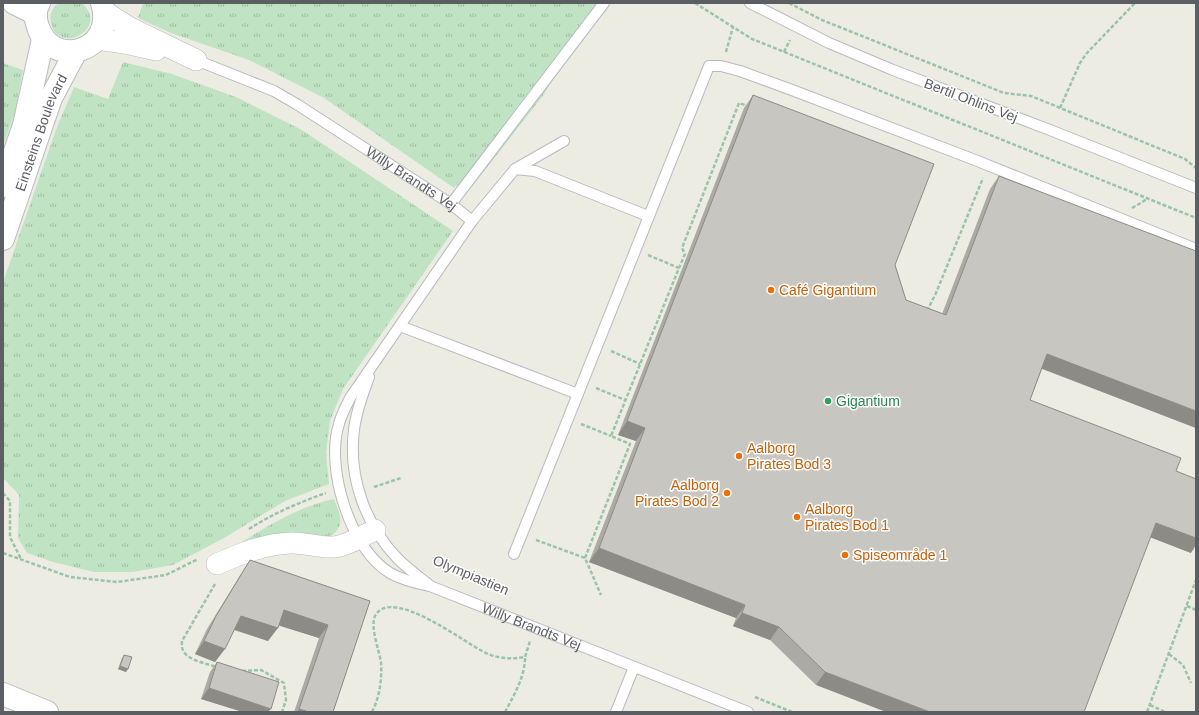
<svg xmlns="http://www.w3.org/2000/svg" width="1199" height="715" font-family="Helvetica,sans-serif">
<style>
.grass{fill:url(#grass-tufts)}
.lines{fill:none;stroke-linecap:round;stroke-linejoin:round}
.lane-casing{stroke:#b8babf;stroke-width:12}
.street-casing{stroke:#b8babf;stroke-width:22}
.secondary-casing{stroke:#b9bbc1;stroke-width:24}
.path{stroke:#9ac4a9;stroke-width:2.5;stroke-dasharray:4 2;stroke-linecap:butt}
.lane{stroke:#fff;stroke-width:10}
.street{stroke:#fff;stroke-width:21}
.secondary{stroke:#fff;stroke-width:22}
.wall{fill:#acaaa5}
.shaded-wall{fill:#8c8b86}
.building{fill:#c8c6c0;stroke:#8c8b86}
.food-dot{fill:#e8710a;stroke:#fff;stroke-width:1.5}
.leisure-dot{fill:#2e9e5b;stroke:#fff;stroke-width:1.5}
.labels{text-anchor:middle;stroke-width:3;stroke-linejoin:round;paint-order:stroke}
.street-label{font-size:14px;fill:#5b5e63;stroke:#fff}
.food-label{font-size:14px;fill:#c56008;stroke:#fff;text-anchor:start}
.leisure-label{font-size:14px;fill:#27864d;stroke:#fff;text-anchor:start}
</style>
<defs>
<pattern id="grass-tufts" width="24" height="20" patternUnits="userSpaceOnUse"><rect width="24" height="20" fill="#c0e4c3"/><path d="M3 7l-1-3M5 7V3M7 7l1-3M15 17l-1-3M17 17v-4M19 17l1-3" fill="none" stroke="#9fbca2"/></pattern>
</defs>
<rect width="100%" height="100%" fill="#edece3"/>
<g class="grass">
<path d="M59 3H82C111 30 56 56 51 22 49 14 53 7 59 3Z"/>
<path d="M143 3H602L542 97 467 193 456 185 454 188 324 98 249 60 171 33 138 18Z"/>
<path d="M123 62 172 74 236 97 302 130 453 231 343 389 330 421 326 453 329 484 285 501 224 538 173 565 133 572H94L53 562 27 553 18 538 19 495 3 478V282L57 127 74 87 108 99Z"/>
<path d="M3 63 23 70 15 112 3 146Z"/>
<path d="M334 499C340 515 347 526 329 537L272 535 240 543C269 525 300 506 334 499Z"/>
</g>
<g class="lines">
<g class="lane-casing">
<g id="lane">
<path d="M750 3 829 43 893 70 1050 130 1196 188"/>
<path id="s1" d="M196 60 274 91 298 105 451 204 472 221"/>
<path d="M515 169 564 141"/>
<path d="M451 204 604 3"/>
<path id="s2" d="M648 216 535 171 515 169 472 221 350 398C346 407 341 415 339 424 325 467 350 549 390 573 402 580 415 583 430 586L748 712"/>
<path d="M400 326 578 394"/>
<path d="M369 377C363 394 356 411 354 430 348 476 365 525 398 559 407 568 418 576 428 584"/>
<path d="M514 554 709 66H721L740 71 792 90 975 160 1196 249"/>
<path d="M616 712 634 667"/>
</g>
</g>
<g class="street-casing">
<g id="street">
<path d="M105 12 130 28 196 60"/>
<path d="M97 39 125 43 156 50"/>
<path d="M217 564C240 554 264 544 290 543 304 542 318 548 333 547 347 546 362 536 375 530"/>
</g>
</g>
<g class="secondary-casing">
<g id="secondary">
<path d="M14 3 36 14"/>
<path d="M39 3C35 10 35 19 38 27 52 70 117 52 102 3"/>
<path d="M3 186 24 125 43 39"/>
<path id="s3" d="M3 239 51 98 76 51"/>
<path d="M3 694 47 712"/>
</g>
</g>
<g class="path">
<path d="M695 3 752 39 1196 218"/>
<path d="M789 3 822 20 1004 93 1031 96 1185 159 1196 168"/>
<path d="M726 52 733 27"/>
<path d="M784 52 790 40"/>
<path d="M1060 108 1080 63 1086 54 1135 3"/>
<path d="M1132 208 1139 204 1147 199"/>
<path d="M648 255 679 268"/>
<path d="M927 311 936 293 983 178"/>
<path d="M611 351 640 364"/>
<path d="M596 388 625 400"/>
<path d="M581 424 611 436"/>
<path d="M374 487 401 478"/>
<path d="M3 493 10 501V537L21 559"/>
<path d="M249 529C272 514 300 502 326 493"/>
<path d="M536 540 585 558 601 595"/>
<path d="M3 553 70 577 117 582 166 575 198 559"/>
<path d="M585 558 630 444 611 436 679 268 685 254 682 248 739 103 748 106"/>
<path d="M215 584 182 641C182 644 181 647 183 650 186 660 208 664 217 667"/>
<path d="M1187 606 1196 610"/>
<path d="M1169 654 1183 665 1191 683"/>
<path d="M242 671 261 670 284 683 286 700 282 712"/>
<path d="M755 697 792 712"/>
<path d="M1150 705 1165 712"/>
<path d="M372 712C380 696 382 679 381 662 379 650 370 627 375 616 391 585 466 644 486 653 499 659 511 659 525 657L530 641"/>
<path d="M505 712C514 695 525 677 525 657"/>
<path d="M1147 712 1196 580"/>
</g>
<use href="#lane" class="lane"/>
<use href="#street" class="street"/>
<use href="#secondary" class="secondary"/>
</g>
<g class="wall">
<path d="M753 95 895 265 906 300 942 314 990 189 999 176 1196 428 1042 369 1030 400 1176 471 1191 553 1150 537 816 685 770 640 733 626 736 618 589 562 636 441 618 435 744 108Z"/>
<path d="M250 560 370 601 333 712H294L319 638 278 625 268 641 234 630 215 662 195 654 207 629 241 574Z"/>
<path d="M124 655 126 672 118 669 122 658Z"/>
<path d="M217 662 268 712H243L201 699 210 672Z"/>
</g>
<g class="shaded-wall">
<path d="M1047 354 1196 411V428L1038 367Z"/>
<path d="M627 421 645 428 636 441 618 435Z"/>
<path d="M1156 523 1196 538V545L1191 553 1147 536Z"/>
<path d="M599 548 745 605 736 618 589 562Z"/>
<path d="M284 610 328 625 319 638 274 624Z"/>
<path d="M742 613 779 627 770 640 733 626Z"/>
<path d="M241 616 278 628 268 641 232 629Z"/>
<path d="M204 641 225 649 215 662 195 654Z"/>
<path d="M120 666 128 669 126 672 118 669Z"/>
<path d="M825 672 930 712H886L816 685Z"/>
<path d="M209 688 271 709 268 712H243L201 699Z"/>
<path d="M299 709 309 712H297Z"/>
</g>
<g class="building">
<path d="M753 95 934 164 895 265 906 300 946 315 999 176 1196 251V411L1047 354 1030 400 1181 458 1176 471 1196 479V538L1156 523 1084 712H930L825 672 779 627 742 613 745 605 599 548 645 428 627 421Z"/>
<path d="M250 560 370 601 333 712H309L299 709 328 625 284 610 278 628 241 616 225 649 204 641 216 616Z"/>
<path d="M124 655 132 657 128 669 120 666Z"/>
<path d="M217 662 279 682 271 709 209 688Z"/>
</g>
<g class="food-dot">
<circle cx="771" cy="290" r="4"/>
<circle cx="739" cy="456" r="4"/>
<circle cx="727" cy="493" r="4"/>
<circle cx="797" cy="517" r="4"/>
<circle cx="845" cy="555" r="4"/>
</g>
<circle class="leisure-dot" cx="828" cy="401" r="4"/>
<g class="labels">
<g class="street-label">
<text transform="translate(971 100) rotate(21)" y="5">Bertil Ohlins Vej</text>
<text dy="5" stroke="none"><textPath href="#s3" startOffset="113">Einsteins Boulevard</textPath></text>
<text dy="5" stroke="none"><textPath href="#s1" startOffset="247">Willy Brandts Vej</textPath></text>
<text transform="translate(471 575) rotate(23)" y="5">Olympiastien</text>
<text dy="5" stroke="none"><textPath href="#s2" startOffset="770">Willy Brandts Vej</textPath></text>
</g>
<g class="food-label">
<text x="779" y="295">Café Gigantium</text>
<text x="747" y="453">Aalborg<tspan x="747" dy="16">Pirates Bod 3</tspan></text>
<text x="719" y="490" text-anchor="end">Aalborg<tspan x="719" dy="16">Pirates Bod 2</tspan></text>
<text x="805" y="514">Aalborg<tspan x="805" dy="16">Pirates Bod 1</tspan></text>
<text x="853" y="560">Spiseområde 1</text>
</g>
<g class="leisure-label">
<text x="836" y="406">Gigantium</text>
</g>
</g>
<rect width="1199" height="715" fill="none" stroke="#5b5e63" stroke-width="8"/>
</svg>
